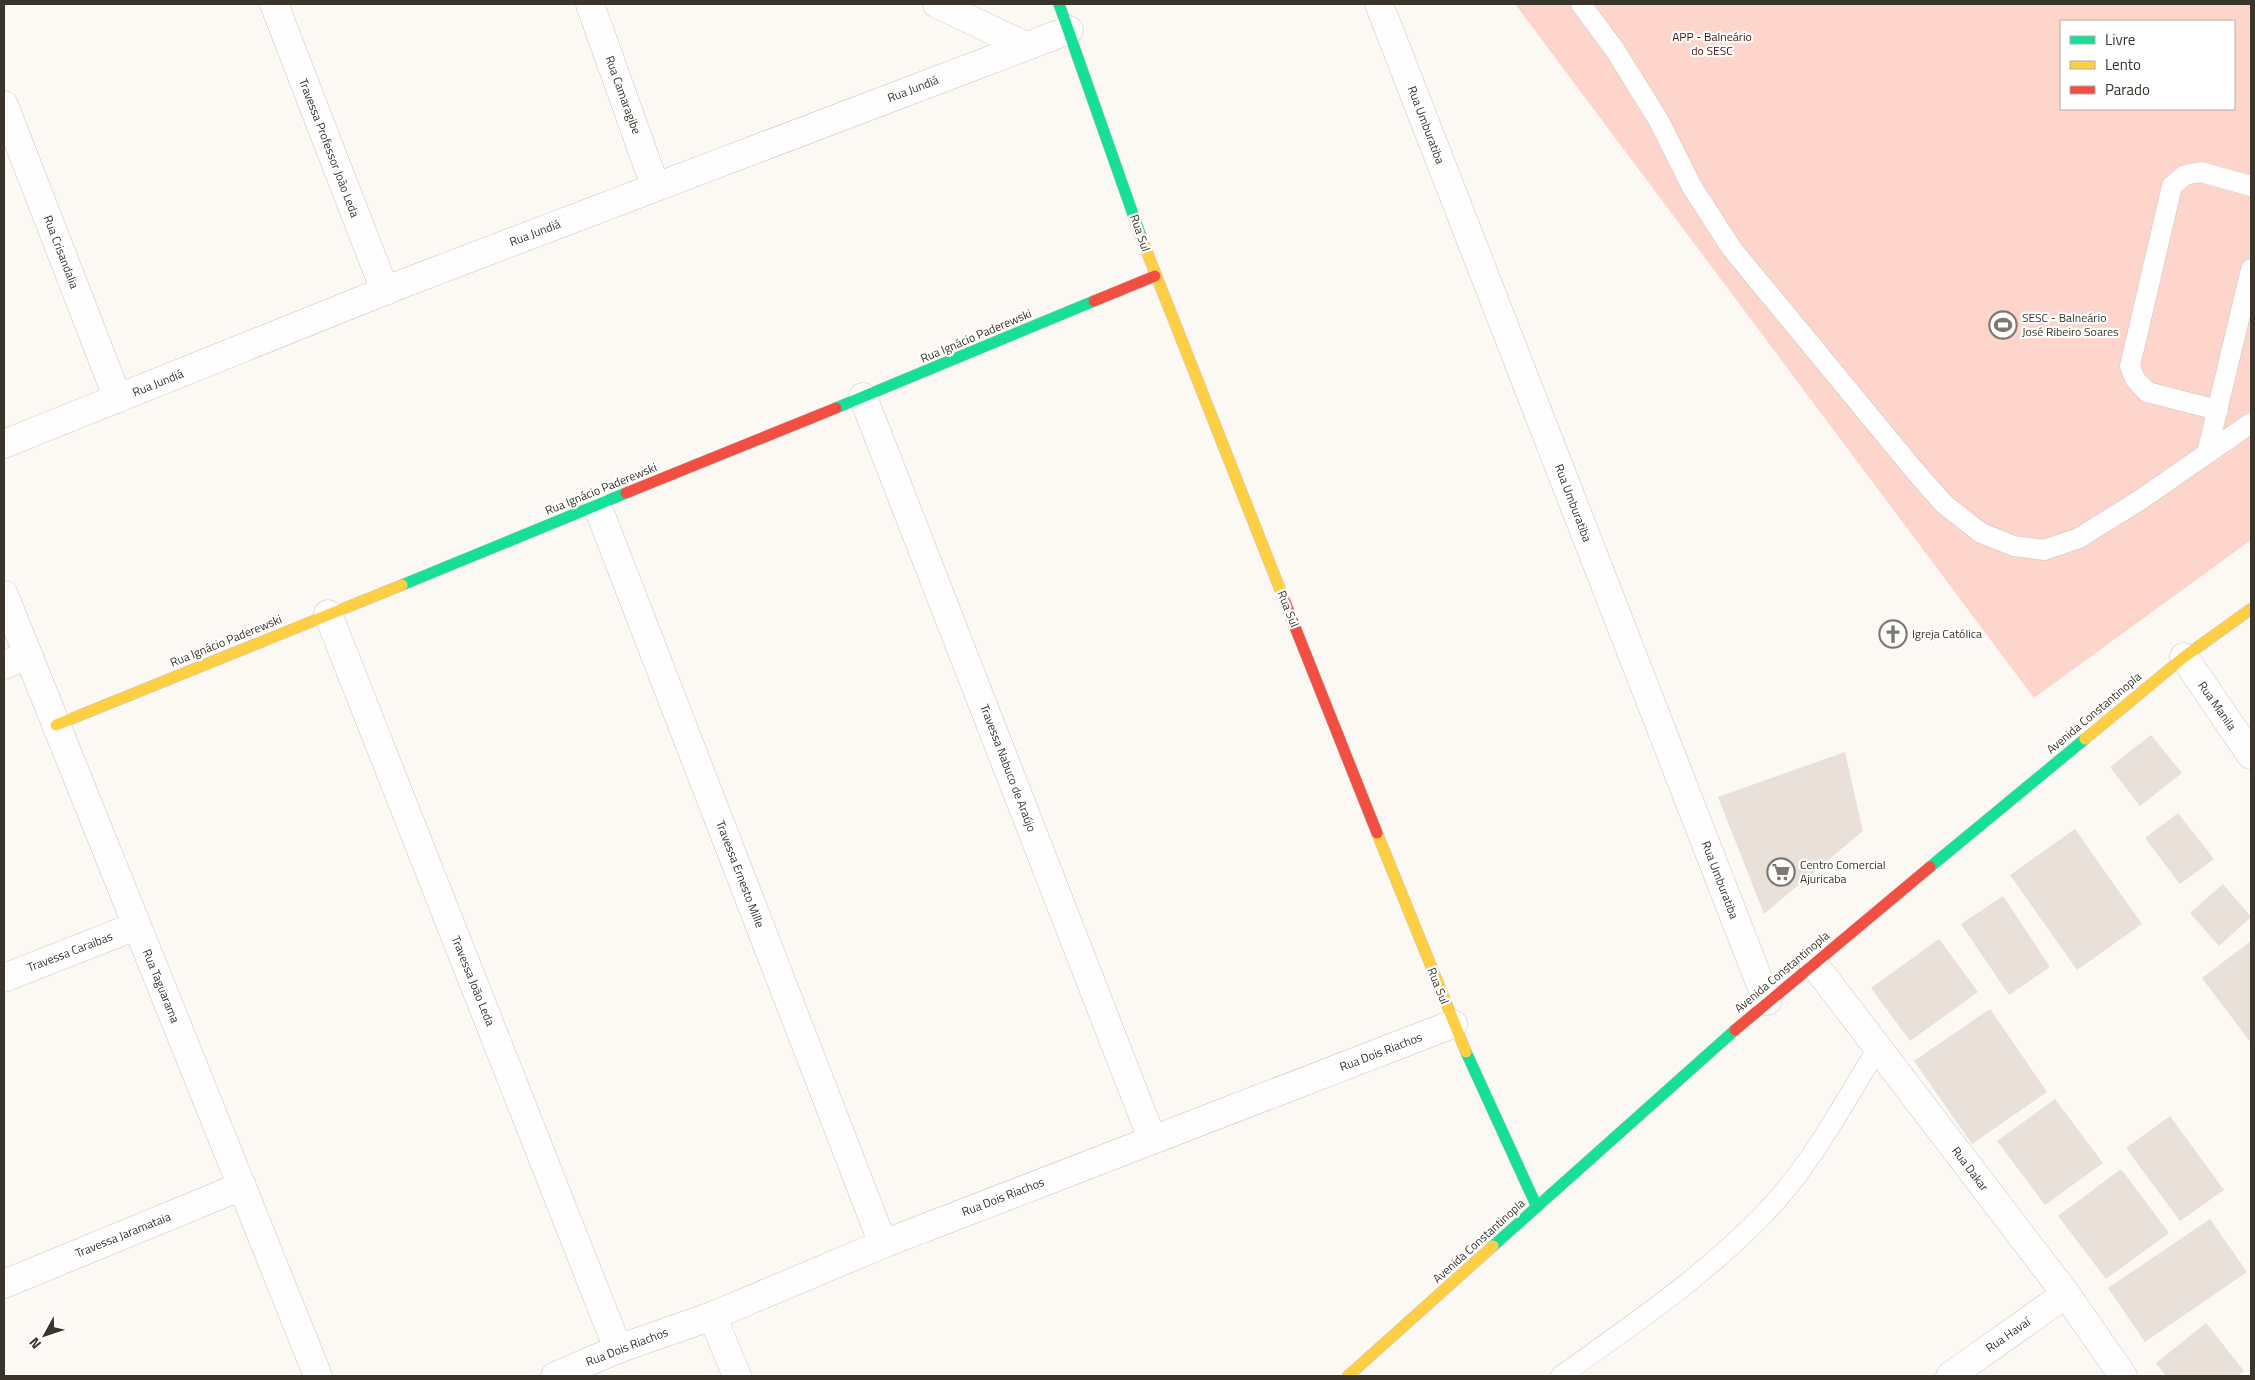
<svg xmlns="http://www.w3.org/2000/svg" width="2255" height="1380" font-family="'Titillium Web',sans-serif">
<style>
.green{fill:#fdd5cb;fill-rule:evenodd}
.building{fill:#e8e0d9}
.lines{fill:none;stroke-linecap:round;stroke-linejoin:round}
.lane-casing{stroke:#cac6c1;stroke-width:21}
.street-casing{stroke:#cac6c1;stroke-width:29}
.fast-casing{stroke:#cac6c1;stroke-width:12}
.slow-casing{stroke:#cac6c1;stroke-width:12}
.jam-casing{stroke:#cac6c1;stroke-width:12}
.lane{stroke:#fffefe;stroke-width:20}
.street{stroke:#fffefe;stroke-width:28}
.fast{stroke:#16e098;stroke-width:11}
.slow{stroke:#ffcf43;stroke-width:11}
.jam{stroke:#f24e42;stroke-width:11}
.labels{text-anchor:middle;stroke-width:4.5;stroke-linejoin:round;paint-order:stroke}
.park-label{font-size:12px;fill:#4d130a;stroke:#fff}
.street-label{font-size:12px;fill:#39342c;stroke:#fff}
.poi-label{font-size:12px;fill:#39342c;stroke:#fff;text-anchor:start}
</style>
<rect width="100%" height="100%" fill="#fcf9f5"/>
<path class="green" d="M1515 4H2251V540L2034 698ZM2061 21H2234V109H2061Z"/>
<g class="building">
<path d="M2151 735 2182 773 2140 806 2110 767Z"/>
<path d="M1845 752 1863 831 1764 914 1718 797Z"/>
<path d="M2178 813 2214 859 2180 884 2145 838Z"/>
<path d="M2075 829 2142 924 2077 970 2010 875Z"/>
<path d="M2223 884 2251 917 2219 946 2190 913Z"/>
<path d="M2003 896 2050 967 2009 995 1961 924Z"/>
<path d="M1939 939 1978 992 1910 1041 1871 988Z"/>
<path d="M2251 941V1043L2202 978Z"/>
<path d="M1990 1009 2047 1092 1972 1144 1914 1061Z"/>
<path d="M2055 1099 2103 1163 2045 1205 1997 1141Z"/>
<path d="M2170 1116 2224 1190 2180 1221 2126 1148Z"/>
<path d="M2121 1169 2169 1233 2106 1279 2058 1216Z"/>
<path d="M2210 1219 2247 1272 2145 1342 2108 1288Z"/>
<path d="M2206 1323 2244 1371 2237 1376H2166L2156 1363Z"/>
</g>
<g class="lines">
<g class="lane-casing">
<g id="lane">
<path d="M1581 4 1615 50 1659 121 1692 187 1732 249 1915 471 1944 504 1981 533 2014 546 2044 550 2079 538 2140 500 2251 423"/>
<path d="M2218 410 2147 392 2135 379 2130 366 2172 186 2185 175 2201 172 2251 186"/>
<path d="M2207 453 2251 269"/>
<path d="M1561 1376C1630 1326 1702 1278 1762 1216 1810 1168 1842 1105 1878 1048"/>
</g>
</g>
<g class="street-casing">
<g id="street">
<path d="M274 4 385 291"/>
<path d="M590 4 655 186"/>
<path d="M937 4 1026 46"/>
<path d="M1379 4 1767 1001"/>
<path d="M4 105 118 399"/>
<path d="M863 397 1152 1139"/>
<path d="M4 444 407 282 1069 30"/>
<path d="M597 505 883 1244"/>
<path d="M4 595 318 1376"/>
<path d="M328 614 618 1349"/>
<path d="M2184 657 2251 755"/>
<path d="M4 665 28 655"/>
<path d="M1813 963 2066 1294 2123 1376"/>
<path d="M4 978 136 926"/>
<path d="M4 1284 242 1186"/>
<path d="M712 1316 737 1376"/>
<path d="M555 1376 618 1349 712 1316 883 1244 1453 1024"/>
<path d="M1950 1376 2066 1294"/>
</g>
</g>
<g class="fast-casing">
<g id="fast">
<path d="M1059 4 1141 237"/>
<path d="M836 408 1094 301"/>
<path d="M402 585 626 493"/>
<path d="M1930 867 2085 739"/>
<path d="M1466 1052 1537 1207"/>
<path d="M1493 1246 1735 1030"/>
</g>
</g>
<g class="slow-casing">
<g id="slow">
<path d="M1141 237 1285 602"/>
<path d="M56 725 402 585"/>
<path d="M2085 739 2184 657 2251 609"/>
<path d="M1377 833 1466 1052"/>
<path d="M1348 1376 1493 1246"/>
</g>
</g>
<g class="jam-casing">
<g id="jam">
<path d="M1094 301 1155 276"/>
<path d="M626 493 836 408"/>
<path d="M1285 602 1377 833"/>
<path d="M1735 1030 1930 867"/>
</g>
</g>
<use href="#lane" class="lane"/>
<use href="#street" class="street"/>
<use href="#fast" class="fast"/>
<use href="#slow" class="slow"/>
<use href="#jam" class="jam"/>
</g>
<defs>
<g id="stadium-ring" transform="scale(1.4375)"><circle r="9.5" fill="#fff" stroke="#7d7972" stroke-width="1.5"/><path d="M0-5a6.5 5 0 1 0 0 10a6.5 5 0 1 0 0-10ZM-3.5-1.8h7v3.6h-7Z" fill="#7d7972"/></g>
<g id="church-ring" transform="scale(1.4375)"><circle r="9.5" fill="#fff" stroke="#7d7972" stroke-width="1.5"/><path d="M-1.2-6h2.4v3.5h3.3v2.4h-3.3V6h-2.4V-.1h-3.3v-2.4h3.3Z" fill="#7d7972"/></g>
<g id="supermarket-ring" transform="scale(1.4375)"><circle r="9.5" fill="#fff" stroke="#7d7972" stroke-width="1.5"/><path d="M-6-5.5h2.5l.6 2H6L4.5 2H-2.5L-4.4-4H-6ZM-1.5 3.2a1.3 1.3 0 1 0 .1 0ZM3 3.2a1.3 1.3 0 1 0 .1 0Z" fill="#7d7972"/></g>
</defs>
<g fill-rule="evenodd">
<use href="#stadium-ring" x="2003" y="325"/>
<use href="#church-ring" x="1893" y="634"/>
<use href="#supermarket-ring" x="1781" y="872"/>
</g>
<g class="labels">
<g class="park-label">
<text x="1712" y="41">APP - Balneário<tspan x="1712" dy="14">do SESC</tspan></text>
</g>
<g class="street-label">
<text transform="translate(913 89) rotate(-21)" y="4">Rua Jundiá</text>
<text transform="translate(623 95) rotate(70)" y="4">Rua Camaragibe</text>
<text transform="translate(1426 125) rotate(69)" y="4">Rua Umburatiba</text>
<text transform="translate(329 148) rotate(69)" y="4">Travessa Professor João Leda</text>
<text transform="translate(535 233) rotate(-21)" y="4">Rua Jundiá</text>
<text transform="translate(1140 233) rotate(71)" y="4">Rua Sul</text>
<text transform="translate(61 252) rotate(69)" y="4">Rua Crisandalia</text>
<text transform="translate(976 336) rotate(-23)" y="4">Rua Ignácio Paderewski</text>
<text transform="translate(158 383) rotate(-22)" y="4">Rua Jundiá</text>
<text transform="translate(601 489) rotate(-22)" y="4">Rua Ignácio Paderewski</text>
<text transform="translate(1573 503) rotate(69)" y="4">Rua Umburatiba</text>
<text transform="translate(1288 609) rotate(68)" y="4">Rua Sul</text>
<text transform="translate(226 641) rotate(-22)" y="4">Rua Ignácio Paderewski</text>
<text transform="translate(2217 706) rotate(55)" y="4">Rua Manila</text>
<text transform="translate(2094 713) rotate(-40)" y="4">Avenida Constantinopla</text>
<text transform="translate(1008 768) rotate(69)" y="4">Travessa Nabuco de Araújo</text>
<text transform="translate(740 874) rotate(69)" y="4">Travessa Ernesto Mille</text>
<text transform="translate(1720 880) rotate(69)" y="4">Rua Umburatiba</text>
<text transform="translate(70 952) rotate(-21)" y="4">Travessa Caraibas</text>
<text transform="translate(1782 972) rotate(-40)" y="4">Avenida Constantinopla</text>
<text transform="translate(473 981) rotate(68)" y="4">Travessa João Leda</text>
<text transform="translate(161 986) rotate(68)" y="4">Rua Taguarama</text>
<text transform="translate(1438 986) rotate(68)" y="4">Rua Sul</text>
<text transform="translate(1381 1052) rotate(-21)" y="4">Rua Dois Riachos</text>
<text transform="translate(1970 1169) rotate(53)" y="4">Rua Dakar</text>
<text transform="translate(1003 1197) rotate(-21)" y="4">Rua Dois Riachos</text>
<text transform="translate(123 1235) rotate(-22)" y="4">Travessa Jaramataia</text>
<text transform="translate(1479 1241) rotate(-42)" y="4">Avenida Constantinopla</text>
<text transform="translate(2008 1335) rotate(-35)" y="4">Rua Havaí</text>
<text transform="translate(627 1347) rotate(-21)" y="4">Rua Dois Riachos</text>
</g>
<g class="poi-label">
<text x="2022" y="322">SESC - Balneário<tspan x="2022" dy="14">José Ribeiro Soares</tspan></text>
<text x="1912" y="638">Igreja Católica</text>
<text x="1800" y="869">Centro Comercial<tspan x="1800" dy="14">Ajuricaba</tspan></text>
</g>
</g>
<rect width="2255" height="1380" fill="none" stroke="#39342c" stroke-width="10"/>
<rect x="2060" y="20" width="175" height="90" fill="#ffffff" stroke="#b0aeab"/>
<rect x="2070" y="36" width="25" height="8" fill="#16e098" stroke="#b0aeab"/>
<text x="2105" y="45" font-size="15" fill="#39342c">Livre</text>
<rect x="2070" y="61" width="25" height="8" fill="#ffcf43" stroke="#b0aeab"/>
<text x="2105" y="70" font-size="15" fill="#39342c">Lento</text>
<rect x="2070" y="86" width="25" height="8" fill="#f24e42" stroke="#b0aeab"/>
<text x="2105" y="95" font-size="15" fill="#39342c">Parado</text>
<g transform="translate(45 1335) rotate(230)" stroke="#ffffff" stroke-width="4" paint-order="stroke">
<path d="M0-4L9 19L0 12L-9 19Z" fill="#39342c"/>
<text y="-8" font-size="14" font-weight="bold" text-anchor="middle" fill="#39342c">N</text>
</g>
</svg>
